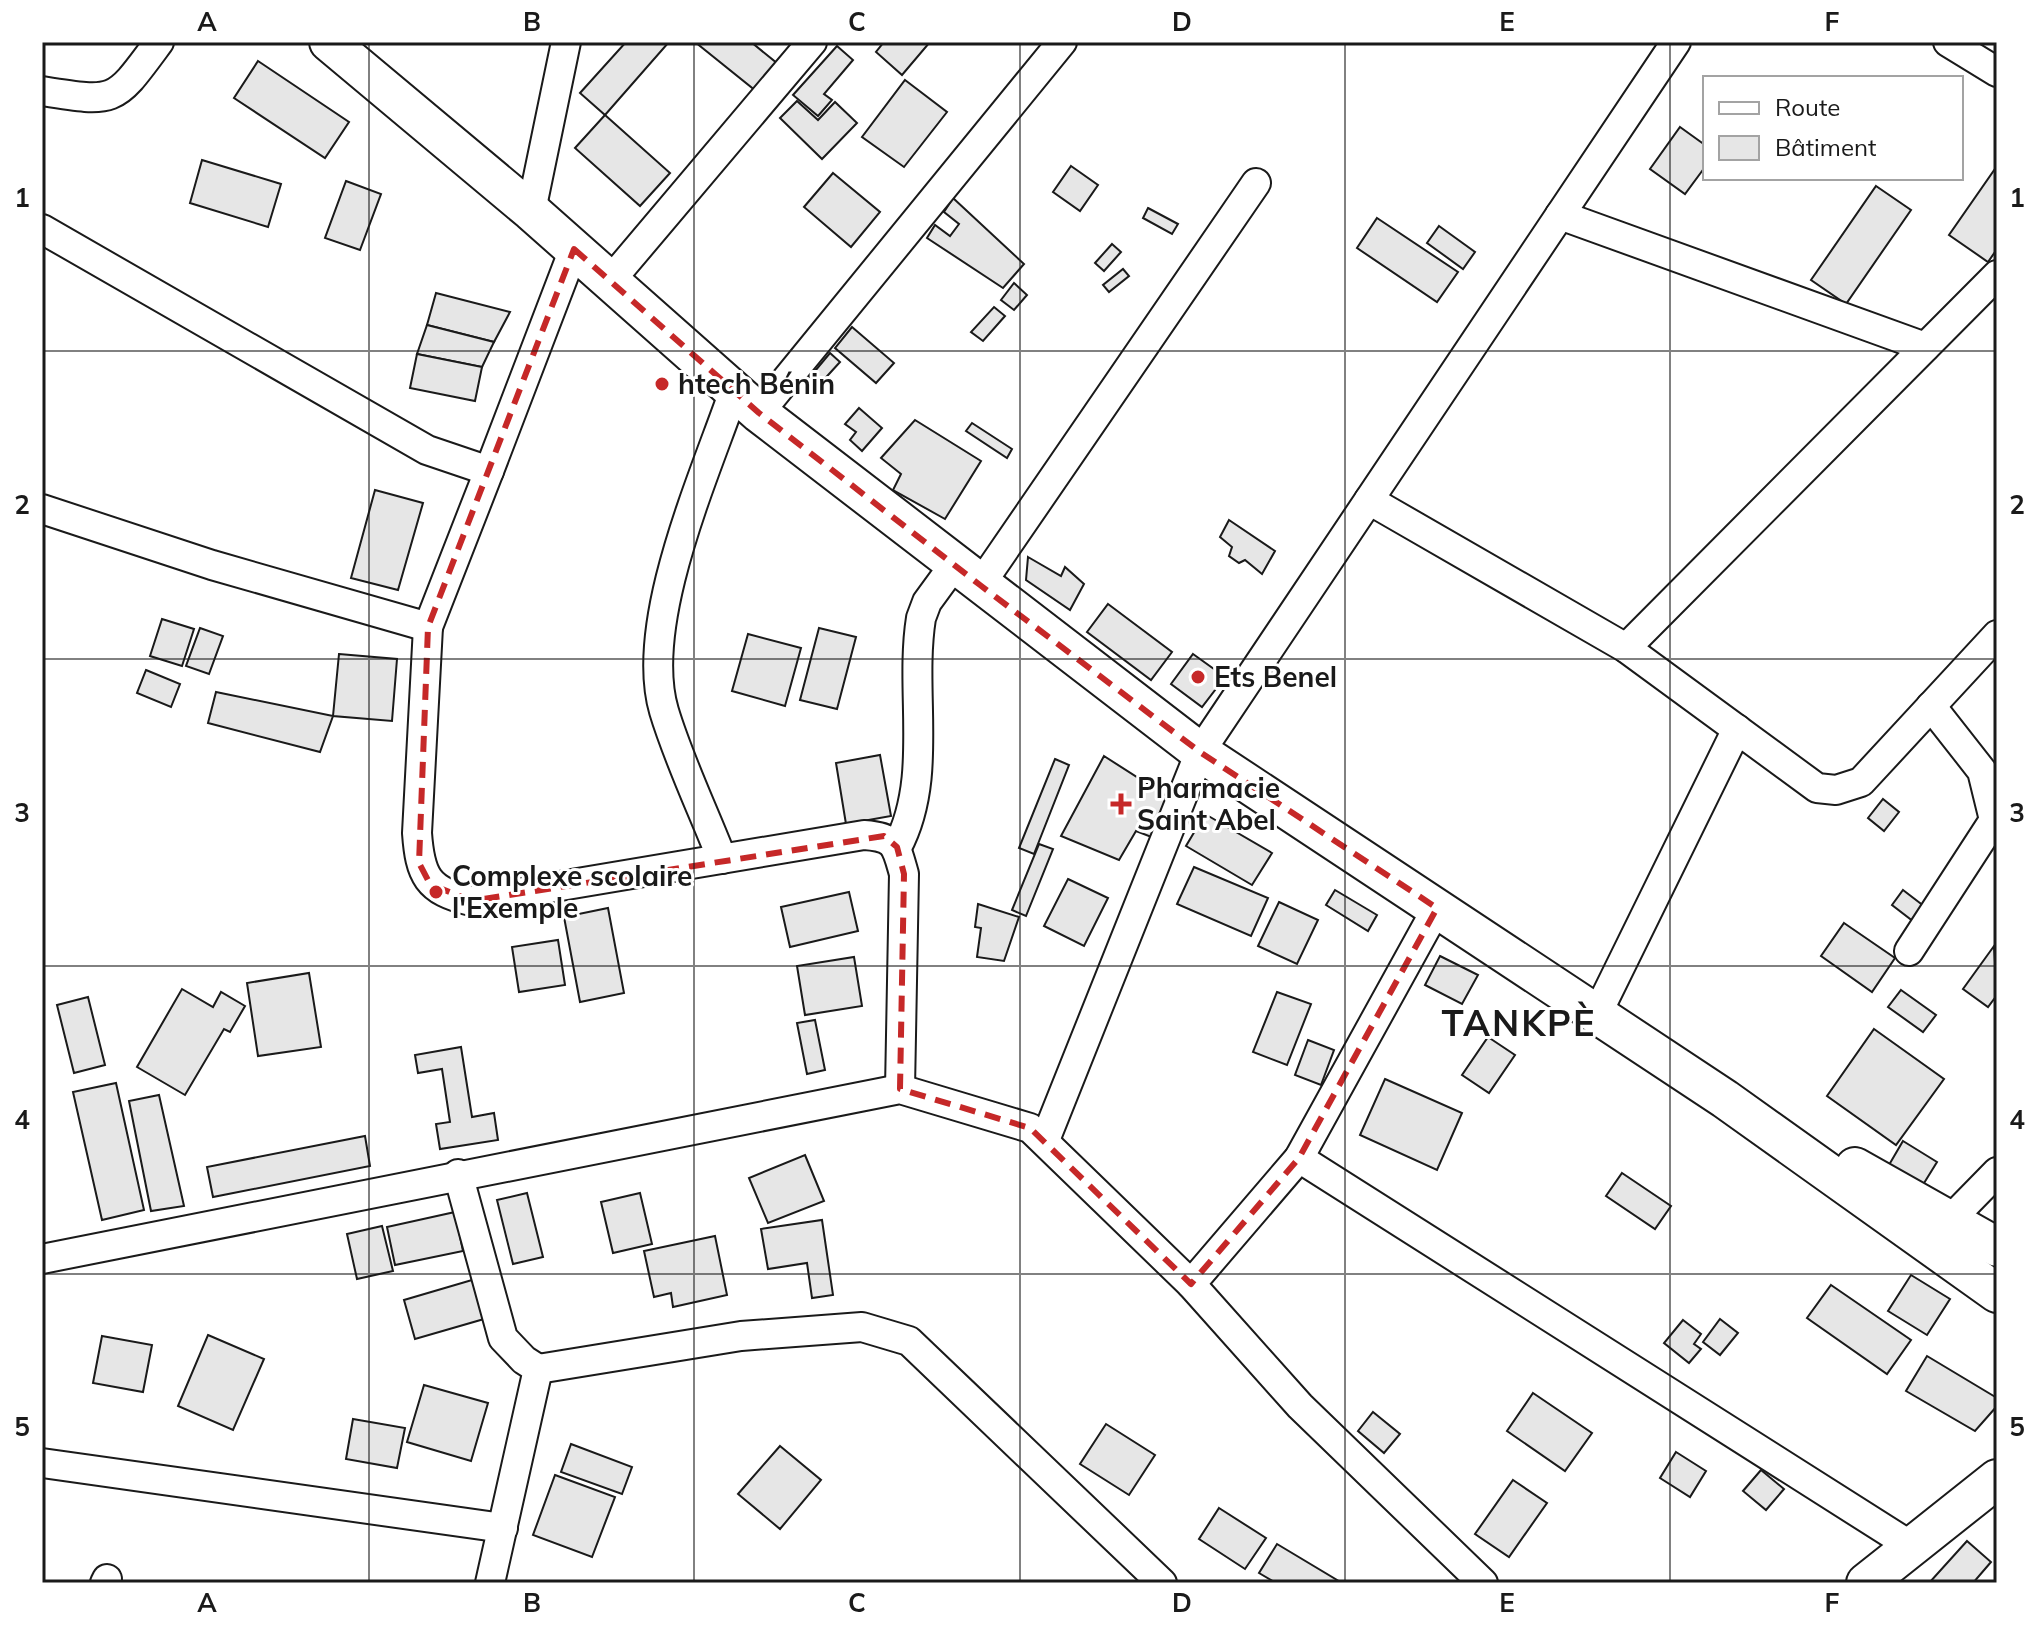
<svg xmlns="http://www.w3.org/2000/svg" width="2039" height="1625" font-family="Mulish,sans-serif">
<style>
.building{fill:#e6e6e6;stroke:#1a1a1a;stroke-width:2}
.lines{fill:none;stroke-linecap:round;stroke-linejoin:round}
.street-casing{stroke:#1a1a1a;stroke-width:32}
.secondary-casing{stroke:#1a1a1a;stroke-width:42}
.street{stroke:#fff;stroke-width:28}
.secondary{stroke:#fff;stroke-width:38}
.marked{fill:none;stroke:#c62828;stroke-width:6;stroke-dasharray:16 10;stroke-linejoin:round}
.grid{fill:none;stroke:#1a1a1a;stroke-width:2;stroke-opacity:0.55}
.poi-dot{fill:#c62828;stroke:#fff;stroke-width:3}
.labels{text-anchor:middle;stroke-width:6;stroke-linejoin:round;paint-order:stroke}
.poi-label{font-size:28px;font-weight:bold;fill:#1a1a1a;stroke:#fff;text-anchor:start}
.district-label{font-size:36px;font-weight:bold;letter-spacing:2px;fill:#1a1a1a;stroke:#fff}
.neatline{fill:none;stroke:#1a1a1a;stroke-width:3}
.grid-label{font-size:26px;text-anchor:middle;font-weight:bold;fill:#1a1a1a}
</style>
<rect width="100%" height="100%" fill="#fff"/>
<g class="building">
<path d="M626 42H669L605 115 580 93Z"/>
<path d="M695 42H751L778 64 756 91Z"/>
<path d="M884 42H930L902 75 876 52Z"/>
<path d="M837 46 853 60 824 94 832 100 818 116 793 95Z"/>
<path d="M258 61 349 122 325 158 234 98Z"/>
<path d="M905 80 947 112 904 167 862 137Z"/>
<path d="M797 101 818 120 835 102 857 123 822 159 780 118Z"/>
<path d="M605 115 670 173 640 206 575 148Z"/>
<path d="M1680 127 1705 145V167L1685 194 1650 169Z"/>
<path d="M202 160 281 184 268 227 190 203Z"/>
<path d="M1071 166 1098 185 1080 211 1053 192Z"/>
<path d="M1997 166V249L1988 262 1949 235Z"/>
<path d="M833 173 880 212 851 247 804 207Z"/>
<path d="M346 181 381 194 360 250 325 238Z"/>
<path d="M1876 186 1911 210 1846 304 1811 280Z"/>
<path d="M953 198 1024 264 1003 288 927 238 935 225 950 236 959 224 944 212Z"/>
<path d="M1148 208 1178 224 1172 234 1143 218Z"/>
<path d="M1377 218 1458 272 1437 302 1357 248Z"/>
<path d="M1439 226 1475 252 1463 269 1427 243Z"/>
<path d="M1112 244 1121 252 1104 271 1095 263Z"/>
<path d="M1123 269 1129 276 1109 292 1103 285Z"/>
<path d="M1014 283 1027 295 1014 310 1001 300Z"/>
<path d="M436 293 510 312 494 342 427 325Z"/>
<path d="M994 307 1005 316 983 341 971 332Z"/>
<path d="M427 325 494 342 482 367 417 354Z"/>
<path d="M852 327 894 363 876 383 835 348Z"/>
<path d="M830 353 840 362 819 385 810 377Z"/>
<path d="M417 354 482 367 475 401 410 388Z"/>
<path d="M859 408 882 428 862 451 850 440 856 432 845 424Z"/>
<path d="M915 420 981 461 945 519 893 490 901 474 881 458Z"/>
<path d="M972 423 1012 449 1007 458 966 431Z"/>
<path d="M375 490 423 503 398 590 351 578Z"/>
<path d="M1229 520 1275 551 1262 574 1245 560 1239 563 1229 556 1232 547 1220 537Z"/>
<path d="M1028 557 1061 576 1065 567 1084 584 1070 610 1026 580Z"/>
<path d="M1108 604 1172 652 1151 680 1087 632Z"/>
<path d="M162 619 194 629 182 666 150 656Z"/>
<path d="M200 628 223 636 209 674 186 666Z"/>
<path d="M819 628 856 637 837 709 800 700Z"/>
<path d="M748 634 801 648 785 706 732 691Z"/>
<path d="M339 654 397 659 392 721 333 716Z"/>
<path d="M1193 654 1225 677 1202 707 1171 684Z"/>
<path d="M146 670 180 684 171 707 137 693Z"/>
<path d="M216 692 333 716 320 752 208 723Z"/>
<path d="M880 755 891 816 846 824 836 763Z"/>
<path d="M1104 756 1171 799 1154 838 1136 831 1119 860 1061 836Z"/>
<path d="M1055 759 1069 765 1034 854 1019 848Z"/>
<path d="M1883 799 1899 812 1884 831 1868 818Z"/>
<path d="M1205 814 1272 853 1252 885 1186 846Z"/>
<path d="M1039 844 1053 849 1026 916 1012 910Z"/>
<path d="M1194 867 1268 898 1251 936 1177 904Z"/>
<path d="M1068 879 1108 898 1084 946 1044 926Z"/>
<path d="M1335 890 1377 915 1368 931 1326 905Z"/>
<path d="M1903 890 1929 910 1918 925 1892 905Z"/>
<path d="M849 892 858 931 790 947 781 907Z"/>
<path d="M1279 902 1318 920 1297 964 1258 946Z"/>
<path d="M978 904 1019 917 1004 961 977 957 981 928 975 927Z"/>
<path d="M608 908 624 993 580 1002 564 917Z"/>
<path d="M1844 923 1895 958 1872 992 1821 956Z"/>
<path d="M558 940 565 985 519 992 512 947Z"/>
<path d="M1994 946 1997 995 1988 1007 1963 989Z"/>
<path d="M1440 956 1478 975 1462 1004 1425 985Z"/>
<path d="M854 957 862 1006 805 1015 797 966Z"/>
<path d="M309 973 321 1047 258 1056 247 983Z"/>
<path d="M182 989 213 1007 221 992 245 1006 230 1032 224 1029 185 1095 137 1067Z"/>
<path d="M1901 990 1936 1015 1923 1032 1888 1007Z"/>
<path d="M1277 992 1311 1004 1287 1065 1253 1052Z"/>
<path d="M88 997 105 1065 74 1073 57 1005Z"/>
<path d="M815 1020 825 1070 807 1074 797 1023Z"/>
<path d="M1874 1029 1944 1079 1896 1145 1827 1096Z"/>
<path d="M1488 1037 1515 1055 1489 1093 1462 1075Z"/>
<path d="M1308 1040 1334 1050 1321 1085 1295 1075Z"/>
<path d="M461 1047 472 1117 494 1113 498 1140 440 1149 436 1124 450 1122 442 1069 418 1073 415 1055Z"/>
<path d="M1385 1079 1462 1113 1437 1170 1360 1135Z"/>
<path d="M116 1083 144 1210 102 1220 73 1092Z"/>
<path d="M159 1095 184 1206 151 1211 129 1101Z"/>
<path d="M365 1136 370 1166 213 1197 207 1167Z"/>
<path d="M1903 1141 1937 1162 1921 1188 1886 1170Z"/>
<path d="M805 1155 824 1201 768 1223 749 1178Z"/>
<path d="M1622 1173 1671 1206 1655 1229 1606 1196Z"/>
<path d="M527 1193 543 1257 513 1264 497 1200Z"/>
<path d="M640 1193 652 1244 613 1253 601 1202Z"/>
<path d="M455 1212 463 1251 395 1265 387 1227Z"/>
<path d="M822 1220 833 1295 812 1298 807 1263 768 1269 761 1229Z"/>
<path d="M382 1226 393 1271 357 1279 347 1234Z"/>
<path d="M715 1236 727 1295 673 1307 671 1293 654 1297 644 1251Z"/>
<path d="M1911 1275 1950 1299 1927 1335 1888 1311Z"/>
<path d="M472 1280 484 1319 415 1339 404 1300Z"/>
<path d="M1831 1285 1911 1340 1887 1374 1807 1318Z"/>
<path d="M1720 1319 1738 1333 1720 1355 1703 1342Z"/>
<path d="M1683 1320 1701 1334 1694 1344 1701 1349 1689 1363 1664 1343Z"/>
<path d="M208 1335 264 1359 233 1430 178 1406Z"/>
<path d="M102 1336 152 1345 143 1392 93 1383Z"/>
<path d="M1927 1356 1997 1398V1406L1975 1431 1906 1391Z"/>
<path d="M424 1385 488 1403 471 1461 407 1442Z"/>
<path d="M1533 1393 1592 1433 1565 1471 1507 1431Z"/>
<path d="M1373 1412 1400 1434 1384 1453 1358 1431Z"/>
<path d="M353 1419 405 1428 397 1468 346 1459Z"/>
<path d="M1106 1424 1155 1455 1129 1495 1080 1464Z"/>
<path d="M571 1444 632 1467 622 1494 561 1472Z"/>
<path d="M780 1446 821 1480 780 1529 738 1494Z"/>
<path d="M1676 1452 1706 1471 1690 1497 1660 1478Z"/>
<path d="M1761 1470 1784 1489 1766 1510 1743 1491Z"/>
<path d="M555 1475 615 1497 592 1557 533 1535Z"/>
<path d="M1513 1480 1547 1503 1509 1557 1475 1534Z"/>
<path d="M1219 1508 1266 1538 1245 1569 1199 1539Z"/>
<path d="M1967 1541 1991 1562 1973 1583H1929Z"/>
<path d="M1277 1544 1342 1583H1276L1259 1573Z"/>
</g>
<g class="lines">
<g class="street-casing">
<g id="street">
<path d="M1948 42 1997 72"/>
<path d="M42 91C117 103 114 103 159 42"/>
<path d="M531 211 566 42"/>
<path d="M1560 215 1925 347"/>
<path d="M42 229 427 450 489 471 574 249"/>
<path d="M610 281 812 42"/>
<path d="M759 413 1062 42"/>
<path d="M1369 500 1626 648 1817 788 1836 790 1861 782 1997 635"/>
<path d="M42 509 212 565 428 627 489 471"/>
<path d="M980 585 1256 183"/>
<path d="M428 627 417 833C420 875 427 891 471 901L864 835C896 837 896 846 904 874L900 1089"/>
<path d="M1626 648 1997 275"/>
<path d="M897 847C934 778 909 693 921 618L927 602 954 565"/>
<path d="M722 859C703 810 679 761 664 711 638 623 705 475 734 391"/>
<path d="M1437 908 1299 1158 1191 1284 1300 1406 1483 1583"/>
<path d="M1909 951 1994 820 1982 771 1931 706"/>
<path d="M1597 1014 1737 729"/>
<path d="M1045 1140 1200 752 1676 42"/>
<path d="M1299 1158 1911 1546"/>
<path d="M458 1174 503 1338 524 1360 538 1369 490 1583"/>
<path d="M1951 1219 1997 1172"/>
<path d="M42 1259 900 1089 1030 1128 1191 1284"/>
<path d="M538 1369 741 1336 862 1327 909 1341 1162 1583"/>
<path d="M42 1463 503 1528"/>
<path d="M105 1583 107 1579"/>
</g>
</g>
<g class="secondary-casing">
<g id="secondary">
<path d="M329 42 531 211 759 413 1200 752 1725 1099 1997 1293"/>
<path d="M1855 1167 1997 1247"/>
<path d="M1866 1583 1997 1479"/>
</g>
</g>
<use href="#street" class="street"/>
<use href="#secondary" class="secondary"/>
</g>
<path class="marked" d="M574 249 759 413 980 585 1200 752 1437 908 1299 1158 1191 1284 1030 1128 900 1089 904 874 897 847 884 836 471 901 430 884 419 863 428 627Z"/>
<path class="grid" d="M369 42V1583M694 42V1583M1020 42V1583M1345 42V1583M1670 42V1583M42 351H1997M42 659H1997M42 966H1997M42 1274H1997"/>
<g class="poi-dot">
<circle cx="662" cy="384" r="8"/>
<circle cx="1198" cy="677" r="8"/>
<path d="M1117 792h8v8h8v8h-8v8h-8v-8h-8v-8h8z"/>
<circle cx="436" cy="892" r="8"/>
</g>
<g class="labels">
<g class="poi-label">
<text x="678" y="394">htech Bénin</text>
<text x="1214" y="687">Ets Benel</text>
<text x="1137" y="798">Pharmacie<tspan x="1137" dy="32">Saint Abel</tspan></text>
<text x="452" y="886">Complexe scolaire<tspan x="452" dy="32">l'Exemple</tspan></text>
</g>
<g class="district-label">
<text x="1519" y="1036">TANKPÈ</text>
</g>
</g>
<rect width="2039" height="1625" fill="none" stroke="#ffffff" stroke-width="88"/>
<rect x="1703" y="76" width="260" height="104" fill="#ffffff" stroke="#a3a3a3" stroke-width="2"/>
<rect x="1719" y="102" width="40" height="12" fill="#ffffff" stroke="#a3a3a3" stroke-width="2"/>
<text x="1775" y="116" font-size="24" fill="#1a1a1a">Route</text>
<rect x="1719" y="136" width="40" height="24" fill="#e6e6e6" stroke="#a3a3a3" stroke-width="2"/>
<text x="1775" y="156" font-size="24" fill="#1a1a1a">Bâtiment</text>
<rect x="44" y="44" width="1951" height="1537" class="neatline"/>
<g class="grid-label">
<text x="207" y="31">A</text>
<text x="532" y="31">B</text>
<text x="857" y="31">C</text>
<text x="1182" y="31">D</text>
<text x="1507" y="31">E</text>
<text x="1832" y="31">F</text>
<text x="22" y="207">1</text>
<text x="2017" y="207">1</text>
<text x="22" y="514">2</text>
<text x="2017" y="514">2</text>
<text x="22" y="822">3</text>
<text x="2017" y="822">3</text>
<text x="22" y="1129">4</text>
<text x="2017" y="1129">4</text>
<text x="22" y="1436">5</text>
<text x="2017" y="1436">5</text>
<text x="207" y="1612">A</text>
<text x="532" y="1612">B</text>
<text x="857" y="1612">C</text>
<text x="1182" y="1612">D</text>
<text x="1507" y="1612">E</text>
<text x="1832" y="1612">F</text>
</g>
</svg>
